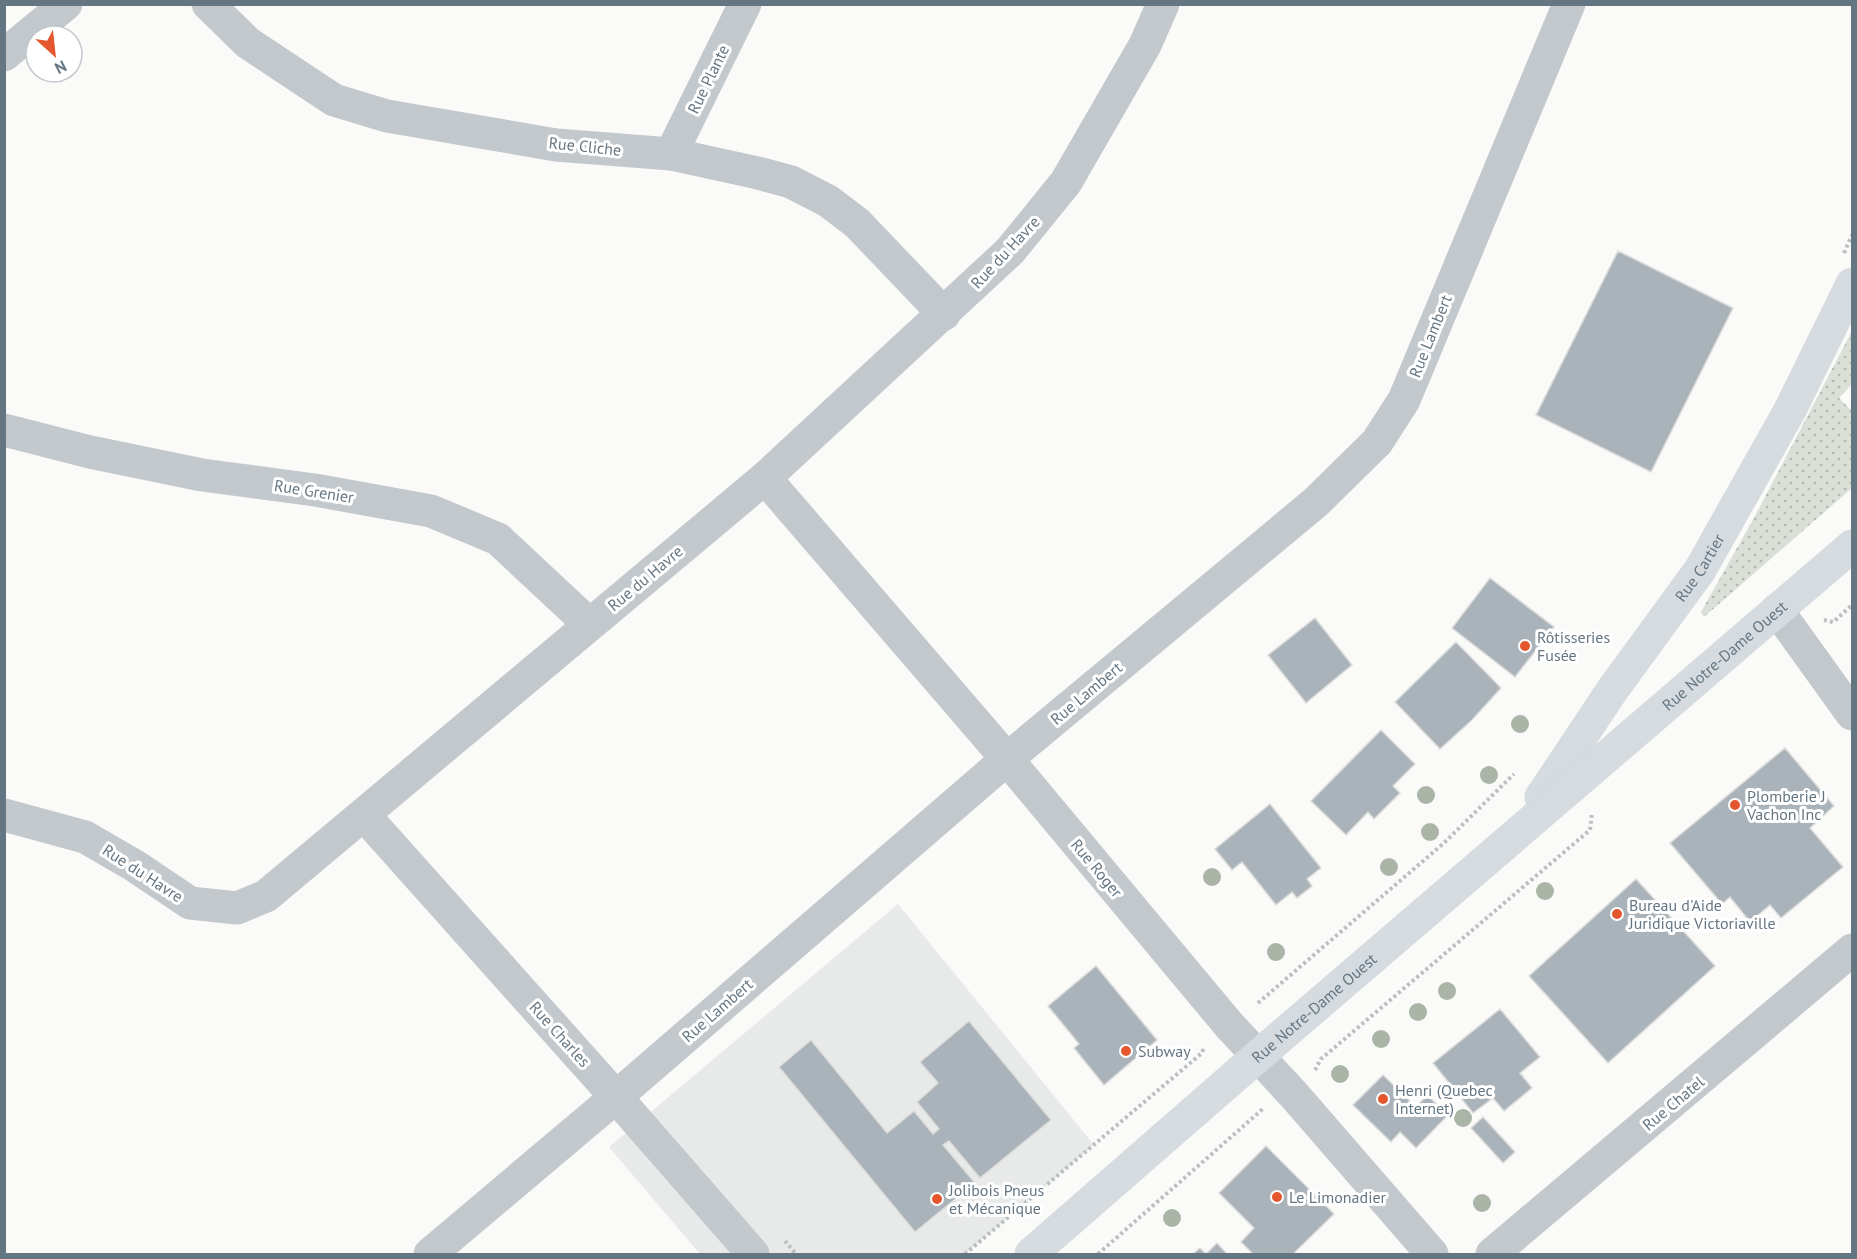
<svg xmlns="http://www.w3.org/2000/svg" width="1857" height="1259" font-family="'PT Sans',sans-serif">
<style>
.built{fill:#e8e9e9}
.grass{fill:url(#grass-dots)}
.building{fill:#aab3b9;stroke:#dcdcda;stroke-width:1.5}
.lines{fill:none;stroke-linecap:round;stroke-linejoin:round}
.path{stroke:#bbbfc2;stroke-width:4;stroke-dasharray:3 3;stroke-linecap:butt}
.street{stroke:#c3c8cc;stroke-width:33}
.secondary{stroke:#d6dbdf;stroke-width:33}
.tree{fill:#aab4a7}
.poi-dot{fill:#e4572e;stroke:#fff;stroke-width:2}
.labels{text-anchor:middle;stroke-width:6;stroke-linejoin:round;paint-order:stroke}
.street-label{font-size:16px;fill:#657683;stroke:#fff}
.poi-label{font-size:16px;fill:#657683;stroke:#fff;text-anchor:start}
</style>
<defs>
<pattern id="grass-dots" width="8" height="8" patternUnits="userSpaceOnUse" patternTransform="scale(1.5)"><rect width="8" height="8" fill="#dadfd7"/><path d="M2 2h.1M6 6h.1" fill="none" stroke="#b4b9b4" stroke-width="1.8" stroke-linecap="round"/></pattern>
</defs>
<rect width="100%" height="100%" fill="#fafaf8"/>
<path class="built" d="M898 904 1094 1145 965 1254H700L609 1147Z"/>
<path class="grass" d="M1852 331V384L1839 398 1852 411V488L1704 617 1701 612 1755 516Z"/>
<g class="building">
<path d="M1618 251 1733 308 1651 472 1536 415Z"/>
<path d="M1490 578 1554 627 1515 677 1452 628Z"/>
<path d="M1315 618 1352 665 1306 703 1268 655Z"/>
<path d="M1456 642 1501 688 1472 720 1440 749 1395 702Z"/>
<path d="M1381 730 1415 764 1393 786 1400 793 1374 819 1368 812 1346 835 1311 801Z"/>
<path d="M1785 748 1834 806 1810 828 1843 867 1781 918 1770 905 1750 922 1730 897 1722 904 1670 843Z"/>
<path d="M1270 804 1321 868 1307 879 1312 886 1297 898 1292 892 1276 905 1242 862 1232 870 1215 849Z"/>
<path d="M1636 879 1715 966 1608 1063 1529 976Z"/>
<path d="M1096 966 1157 1040 1104 1085 1074 1048 1079 1044 1048 1006Z"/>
<path d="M1500 1009 1540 1057 1520 1073 1532 1088 1504 1111 1493 1098 1473 1113 1433 1063Z"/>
<path d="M969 1021 1051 1120 980 1178 949 1141 943 1145 975 1183 915 1232 779 1067 811 1040 887 1133 914 1111 933 1134 939 1129 917 1102 938 1083 920 1062Z"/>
<path d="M1383 1075 1416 1107 1427 1095 1448 1115 1416 1148 1400 1132 1391 1142 1353 1105Z"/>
<path d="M1483 1117 1515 1152 1503 1163 1471 1128Z"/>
<path d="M1266 1146 1334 1214 1293 1254H1253L1241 1242 1254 1228 1219 1193Z"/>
<path d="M1217 1243 1227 1254H1193L1200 1248 1206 1254Z"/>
</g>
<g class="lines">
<g class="path">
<path d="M1844 253 1852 235"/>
<path d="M1824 620 1833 622 1852 605"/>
<path d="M1258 1003 1444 843 1514 774"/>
<path d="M1315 1070 1321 1059 1590 830 1592 813"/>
<path d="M785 1241 796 1254"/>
<path d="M965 1254 1202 1053 1204 1047"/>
<path d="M1098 1254 1264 1108"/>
</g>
<g class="street">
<path d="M208 4 248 43 334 100 387 116 556 145 671 154 758 173 791 182 828 201 857 223 944 314"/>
<path d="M4 55 66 4"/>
<path d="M671 154 745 4"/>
<path d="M4 430 90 452 202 475 315 490 431 511 498 539 589 624"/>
<path d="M765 478 1007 759 1229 1025 1294 1095 1432 1254"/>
<path d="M1777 610 1852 714"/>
<path d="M4 815 85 837 135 866 190 903 237 908 266 896 765 478 1010 251 1066 182 1145 45 1163 4"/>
<path d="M364 815 616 1097 753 1254"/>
<path d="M430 1254 616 1097 1007 759 1316 502 1377 442 1404 400 1569 4"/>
<path d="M1492 1254 1852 950"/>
</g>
<g class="secondary">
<path id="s1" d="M1541 797 1613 689 1700 570 1790 410 1852 284"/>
<path id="s2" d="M1031 1254 1258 1056 1852 546"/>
</g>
</g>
<g class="tree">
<circle cx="1520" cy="724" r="9"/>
<circle cx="1489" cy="775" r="9"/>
<circle cx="1426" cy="795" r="9"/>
<circle cx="1430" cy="832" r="9"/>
<circle cx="1389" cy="867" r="9"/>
<circle cx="1212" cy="877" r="9"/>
<circle cx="1545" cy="891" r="9"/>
<circle cx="1276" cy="952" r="9"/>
<circle cx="1447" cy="991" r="9"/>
<circle cx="1418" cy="1012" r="9"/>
<circle cx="1381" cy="1039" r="9"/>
<circle cx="1340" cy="1074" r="9"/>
<circle cx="1463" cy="1118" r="9"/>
<circle cx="1482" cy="1203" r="9"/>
<circle cx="1172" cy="1218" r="9"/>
</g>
<g class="poi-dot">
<circle cx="1525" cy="646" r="6"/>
<circle cx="1735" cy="805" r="6"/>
<circle cx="1617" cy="914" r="6"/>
<circle cx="1126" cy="1051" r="6"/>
<circle cx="1383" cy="1099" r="6"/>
<circle cx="1277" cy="1197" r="6"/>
<circle cx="937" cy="1199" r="6"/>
</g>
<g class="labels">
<g class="street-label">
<text transform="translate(708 79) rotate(-64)" y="6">Rue Plante</text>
<text transform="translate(585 146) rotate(6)" y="6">Rue Cliche</text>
<text transform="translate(1005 252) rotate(-47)" y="6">Rue du Havre</text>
<text transform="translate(1430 336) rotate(-68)" y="6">Rue Lambert</text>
<text transform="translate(314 491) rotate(9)" y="6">Rue Grenier</text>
<text dy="6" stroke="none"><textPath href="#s1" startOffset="279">Rue Cartier</textPath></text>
<text transform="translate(645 578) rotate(-40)" y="6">Rue du Havre</text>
<text dy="6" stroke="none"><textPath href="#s2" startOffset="916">Rue Notre-Dame Ouest</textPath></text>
<text transform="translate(1086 693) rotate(-40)" y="6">Rue Lambert</text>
<text transform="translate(1097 868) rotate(50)" y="6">Rue Roger</text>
<text transform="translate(143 873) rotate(33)" y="6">Rue du Havre</text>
<text dy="6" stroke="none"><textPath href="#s2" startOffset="375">Rue Notre-Dame Ouest</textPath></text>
<text transform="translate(717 1010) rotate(-41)" y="6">Rue Lambert</text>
<text transform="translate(560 1034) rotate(48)" y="6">Rue Charles</text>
<text transform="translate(1673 1103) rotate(-40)" y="6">Rue Chatel</text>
</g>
<g class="poi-label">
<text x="1537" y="643">Rôtisseries<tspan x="1537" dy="18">Fusée</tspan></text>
<text x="1747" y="802">Plomberie J<tspan x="1747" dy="18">Vachon Inc</tspan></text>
<text x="1629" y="911">Bureau d'Aide<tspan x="1629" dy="18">Juridique Victoriaville</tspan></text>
<text x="1138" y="1057">Subway</text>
<text x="1395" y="1096">Henri (Quebec<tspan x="1395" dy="18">Internet)</tspan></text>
<text x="949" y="1196">Jolibois Pneus<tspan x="949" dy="18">et Mécanique</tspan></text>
<text x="1289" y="1203">Le Limonadier</text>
</g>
</g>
<rect width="1857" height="1259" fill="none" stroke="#657683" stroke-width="12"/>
<g transform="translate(54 54) rotate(153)"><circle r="28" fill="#ffffff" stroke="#c1c8cd" stroke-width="1.5"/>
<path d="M0-4.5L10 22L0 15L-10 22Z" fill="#e4572e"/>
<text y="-9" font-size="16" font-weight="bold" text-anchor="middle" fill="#657683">N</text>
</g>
</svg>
